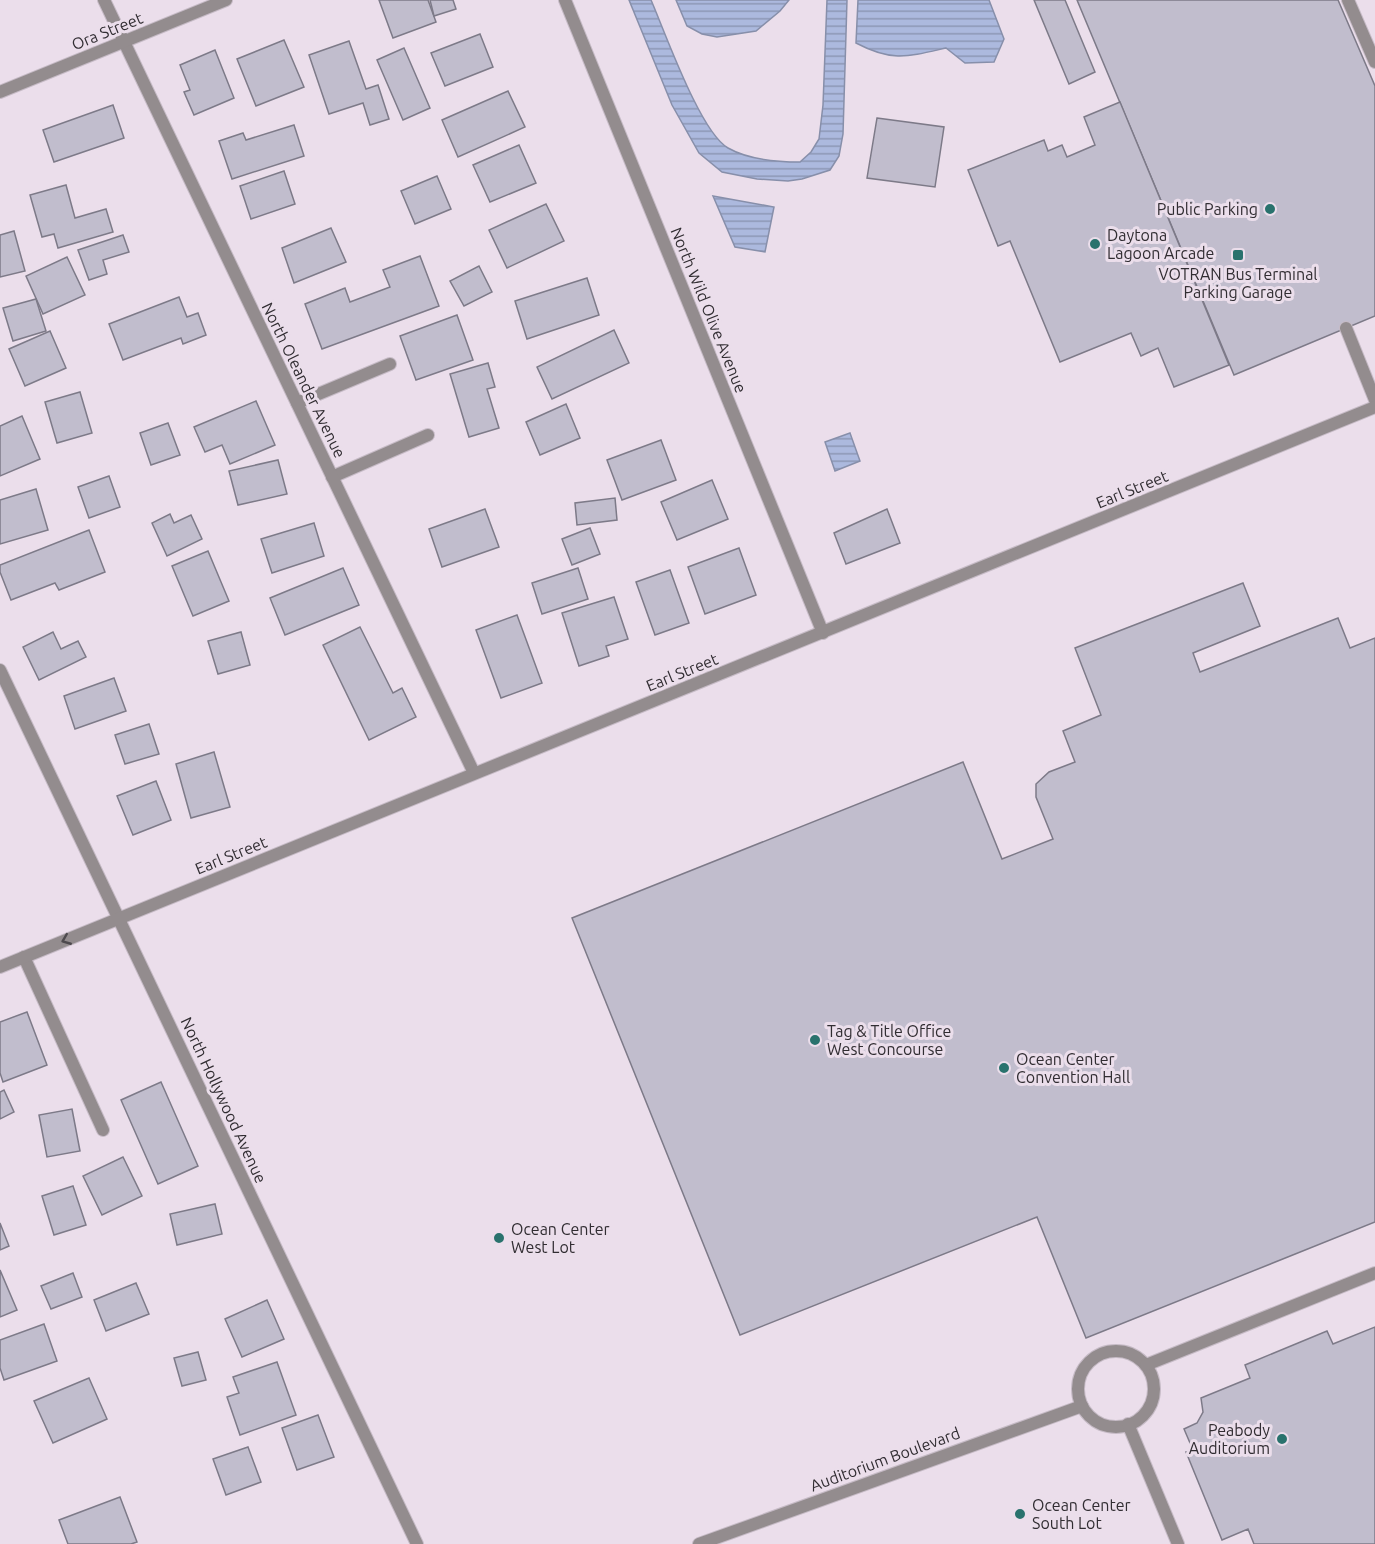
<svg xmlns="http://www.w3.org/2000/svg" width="1375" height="1544" font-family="Ubuntu,sans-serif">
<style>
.water{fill:url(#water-rules);stroke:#878faa;stroke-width:1.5}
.building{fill:#c1bdcd;stroke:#7d7a88;stroke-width:1.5}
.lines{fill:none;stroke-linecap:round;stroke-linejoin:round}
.service-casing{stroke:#c6bbc6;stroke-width:14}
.minor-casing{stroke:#c6bbc6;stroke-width:14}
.service{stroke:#938c8e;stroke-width:12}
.minor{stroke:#938c8e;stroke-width:12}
.oneway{stroke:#4e4a4e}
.poi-dot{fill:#29726d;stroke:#ebdeeb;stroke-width:2}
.labels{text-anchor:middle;stroke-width:6;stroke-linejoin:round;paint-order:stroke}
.street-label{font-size:16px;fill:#312d32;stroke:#ebdeeb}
.poi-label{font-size:16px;fill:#312d32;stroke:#ebdeeb;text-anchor:start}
</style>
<defs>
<pattern id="water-rules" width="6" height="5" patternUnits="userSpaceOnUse" patternTransform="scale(1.5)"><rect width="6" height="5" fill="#acb9de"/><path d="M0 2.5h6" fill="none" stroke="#8d97b5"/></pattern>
</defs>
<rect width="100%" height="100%" fill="#ebdeeb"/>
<g class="water">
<path d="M629 0H651C665 32 700 132 728 148 749 160 777 162 800 162L811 152 819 139 823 105 827 0H847L843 134 839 156 830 170 802 179 788 181 757 179 722 172 699 153 672 105Z"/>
<path d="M676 0H789L780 11 756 31 717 37 702 34 687 26Z"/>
<path d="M858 0H989L1004 39 994 62 965 63 946 48C907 57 892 62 856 43Z"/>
<path d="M713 196 774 207 765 252 735 247Z"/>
<path d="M850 433 860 461 835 471 825 442Z"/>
</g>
<g class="building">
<path d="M379 0H428L436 22 393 38Z"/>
<path d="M430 0H453L456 9 434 16Z"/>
<path d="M1034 0H1065L1095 72 1069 84Z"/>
<path d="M1077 0H1338L1375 86V316L1234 375Z"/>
<path d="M480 34 493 67 445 86 431 53Z"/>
<path d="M284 40 304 87 256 106 237 59Z"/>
<path d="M349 41 366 89 378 85 389 119 370 125 363 103 329 114 309 55Z"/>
<path d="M404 48 430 108 403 120 377 60Z"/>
<path d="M215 50 234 98 194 115 184 92 190 90 180 65Z"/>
<path d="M508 91 525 127 458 157 442 120Z"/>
<path d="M1120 102 1229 365 1174 387 1158 348 1141 356 1131 333 1060 362 1010 241 998 246 968 170 1044 140 1048 151 1062 145 1067 157 1095 145 1084 117Z"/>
<path d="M113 105 124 138 54 162 43 130Z"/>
<path d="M877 118 944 127 935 187 867 178Z"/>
<path d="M294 125 304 156 232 179 219 141 243 133 246 140Z"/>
<path d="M519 145 536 183 490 202 473 165Z"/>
<path d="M284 171 295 204 251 219 240 186Z"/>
<path d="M437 176 451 209 415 224 401 191Z"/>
<path d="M66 185 75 218 106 209 113 232 58 248 54 234 42 237 30 195Z"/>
<path d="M546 204 564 241 507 268 489 230Z"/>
<path d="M331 228 346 262 294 283 282 248Z"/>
<path d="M14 231 25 271 0 277V235Z"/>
<path d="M123 235 129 252 103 260 107 274 89 280 78 250Z"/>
<path d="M420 256 439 306 322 349 305 304 345 288 350 302 390 287 383 270Z"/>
<path d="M67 257 85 295 43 314 26 276Z"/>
<path d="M479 266 492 292 464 306 450 281Z"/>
<path d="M587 278 599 315 527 339 515 301Z"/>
<path d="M179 297 187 317 198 313 206 335 183 344 181 338 123 360 109 324Z"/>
<path d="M36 299 46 331 13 341 3 308Z"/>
<path d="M457 315 473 360 416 380 400 336Z"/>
<path d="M614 330 629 363 552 399 537 367Z"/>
<path d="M50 331 66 368 25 386 9 349Z"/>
<path d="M488 363 495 387 487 389 499 428 469 437 450 374Z"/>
<path d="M80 392 92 433 57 443 45 402Z"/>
<path d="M256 401 275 445 230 464 222 445 205 452 194 427Z"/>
<path d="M566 404 580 438 540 455 526 422Z"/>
<path d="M22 416 40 459 0 476V426Z"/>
<path d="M168 423 180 455 151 465 140 433Z"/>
<path d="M661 440 676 480 622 500 607 460Z"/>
<path d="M278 460 287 494 238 505 229 471Z"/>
<path d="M109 476 120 507 89 518 78 487Z"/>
<path d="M712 480 728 519 677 540 661 502Z"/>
<path d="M36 489 48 530 0 544V500Z"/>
<path d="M615 498 617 520 577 525 575 503Z"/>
<path d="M485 509 499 547 442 567 429 529Z"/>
<path d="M887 509 900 543 846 564 834 533Z"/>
<path d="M170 514 174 523 191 515 202 539 167 556 152 523Z"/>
<path d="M314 523 324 556 272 573 261 539Z"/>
<path d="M590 528 600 554 572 565 562 539Z"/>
<path d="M89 530 105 572 59 590 55 583 11 600 0 572V565Z"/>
<path d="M739 548 756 595 705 614 688 567Z"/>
<path d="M208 551 229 601 193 616 172 566Z"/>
<path d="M343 568 359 605 285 635 270 598Z"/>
<path d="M578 568 588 599 542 614 532 583Z"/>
<path d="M670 570 689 623 655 635 636 582Z"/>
<path d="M1243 583 1260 626 1193 653 1200 672 1338 618 1350 648 1375 638V1222L1086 1338 1037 1217 740 1335 572 918 963 762 1002 859 1053 839 1036 797V784L1049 772 1075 762 1063 731 1101 715 1075 648Z"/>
<path d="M614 597 628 639 606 646 609 656 579 666 562 613Z"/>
<path d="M517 615 542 683 501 698 476 630Z"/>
<path d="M360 627 393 693 402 688 416 717 369 740 323 645Z"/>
<path d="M53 632 61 649 78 641 86 657 39 680 23 647Z"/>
<path d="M241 632 250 665 218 674 208 641Z"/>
<path d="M114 678 126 711 75 729 64 696Z"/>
<path d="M149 724 159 754 125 764 115 735Z"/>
<path d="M214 752 230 807 191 818 176 764Z"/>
<path d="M156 781 171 820 133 835 117 796Z"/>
<path d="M27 1012 47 1065 3 1082 0 1073V1022Z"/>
<path d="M161 1082 198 1166 158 1184 121 1100Z"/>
<path d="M4 1090 14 1112 0 1119V1092Z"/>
<path d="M72 1109 80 1151 47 1157 39 1115Z"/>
<path d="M123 1157 142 1196 102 1215 83 1176Z"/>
<path d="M73 1186 86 1225 54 1235 42 1196Z"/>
<path d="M215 1204 222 1234 177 1245 170 1214Z"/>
<path d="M0 1223 9 1246 0 1250Z"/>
<path d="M0 1270 17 1310 0 1317Z"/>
<path d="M73 1273 82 1297 51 1309 41 1286Z"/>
<path d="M136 1283 149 1314 106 1331 94 1300Z"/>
<path d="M267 1300 284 1339 242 1357 225 1319Z"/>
<path d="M44 1324 57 1361 4 1380 0 1368V1340Z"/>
<path d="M1375 1327V1544H1254L1248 1529 1222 1540 1186 1452 1193 1450 1184 1429 1197 1423 1203 1412 1201 1398 1250 1378 1245 1365 1327 1331 1333 1344Z"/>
<path d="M198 1352 206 1380 182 1386 174 1358Z"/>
<path d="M277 1362 296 1415 240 1435 227 1397 239 1393 233 1377Z"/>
<path d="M89 1378 107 1419 53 1443 34 1401Z"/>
<path d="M318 1415 334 1457 297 1470 282 1428Z"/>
<path d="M248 1447 261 1482 226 1495 213 1459Z"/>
<path d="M120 1497 137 1542 131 1544H68L59 1520Z"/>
</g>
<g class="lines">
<g class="service-casing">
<g id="service">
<path d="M1348 0 1375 62"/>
<path d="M1346 328 1375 400"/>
<path d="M297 403 390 364"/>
<path d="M332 477 428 435"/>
<path d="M24 957 103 1130"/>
</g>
</g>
<g class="minor-casing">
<g id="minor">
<path d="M104 0 474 773"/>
<path d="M565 0 823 633"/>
<path d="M0 92 226 0"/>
<path d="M0 670 417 1544"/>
<path d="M0 967 1375 407"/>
<circle cx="1116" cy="1389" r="38"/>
<path d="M1146 1365 1375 1273"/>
<path d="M1128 1424 1178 1544"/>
<path d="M699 1544 1082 1406"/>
</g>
</g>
<use href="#service" class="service"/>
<use href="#minor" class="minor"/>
</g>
<defs><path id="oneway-chevron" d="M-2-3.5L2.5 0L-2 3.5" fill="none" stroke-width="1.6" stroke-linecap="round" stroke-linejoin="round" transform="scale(1.5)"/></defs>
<use class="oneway" href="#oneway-chevron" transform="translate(66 940) rotate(158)"/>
<g class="poi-dot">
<circle cx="1270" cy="209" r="6"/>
<circle cx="1095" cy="244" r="6"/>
<rect x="1232" y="249" width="12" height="12" rx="3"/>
<circle cx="815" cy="1040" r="6"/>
<circle cx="1004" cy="1068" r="6"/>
<circle cx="499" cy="1238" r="6"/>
<circle cx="1282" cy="1439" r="6"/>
<circle cx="1020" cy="1514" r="6"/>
</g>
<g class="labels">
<g class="street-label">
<text transform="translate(107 31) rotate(-22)" y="6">Ora Street</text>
<text transform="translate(709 310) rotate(68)" y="6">North Wild Olive Avenue</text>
<text transform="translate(304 380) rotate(64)" y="6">North Oleander Avenue</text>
<text transform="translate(1132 489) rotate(-22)" y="6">Earl Street</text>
<text transform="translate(682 672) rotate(-22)" y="6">Earl Street</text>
<text transform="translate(231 855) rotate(-22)" y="6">Earl Street</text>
<text transform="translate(224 1100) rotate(65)" y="6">North Hollywood Avenue</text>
<text transform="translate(885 1459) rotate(-20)" y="6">Auditorium Boulevard</text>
</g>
<g class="poi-label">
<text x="1258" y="215" text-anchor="end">Public Parking</text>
<text x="1107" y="241">Daytona<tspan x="1107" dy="18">Lagoon Arcade</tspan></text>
<text x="1238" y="280" text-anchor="middle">VOTRAN Bus Terminal<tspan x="1238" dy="18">Parking Garage</tspan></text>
<text x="827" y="1037">Tag &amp; Title Office<tspan x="827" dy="18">West Concourse</tspan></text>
<text x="1016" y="1065">Ocean Center<tspan x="1016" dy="18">Convention Hall</tspan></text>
<text x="511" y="1235">Ocean Center<tspan x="511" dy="18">West Lot</tspan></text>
<text x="1270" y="1436" text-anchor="end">Peabody<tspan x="1270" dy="18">Auditorium</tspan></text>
<text x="1032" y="1511">Ocean Center<tspan x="1032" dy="18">South Lot</tspan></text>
</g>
</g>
</svg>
